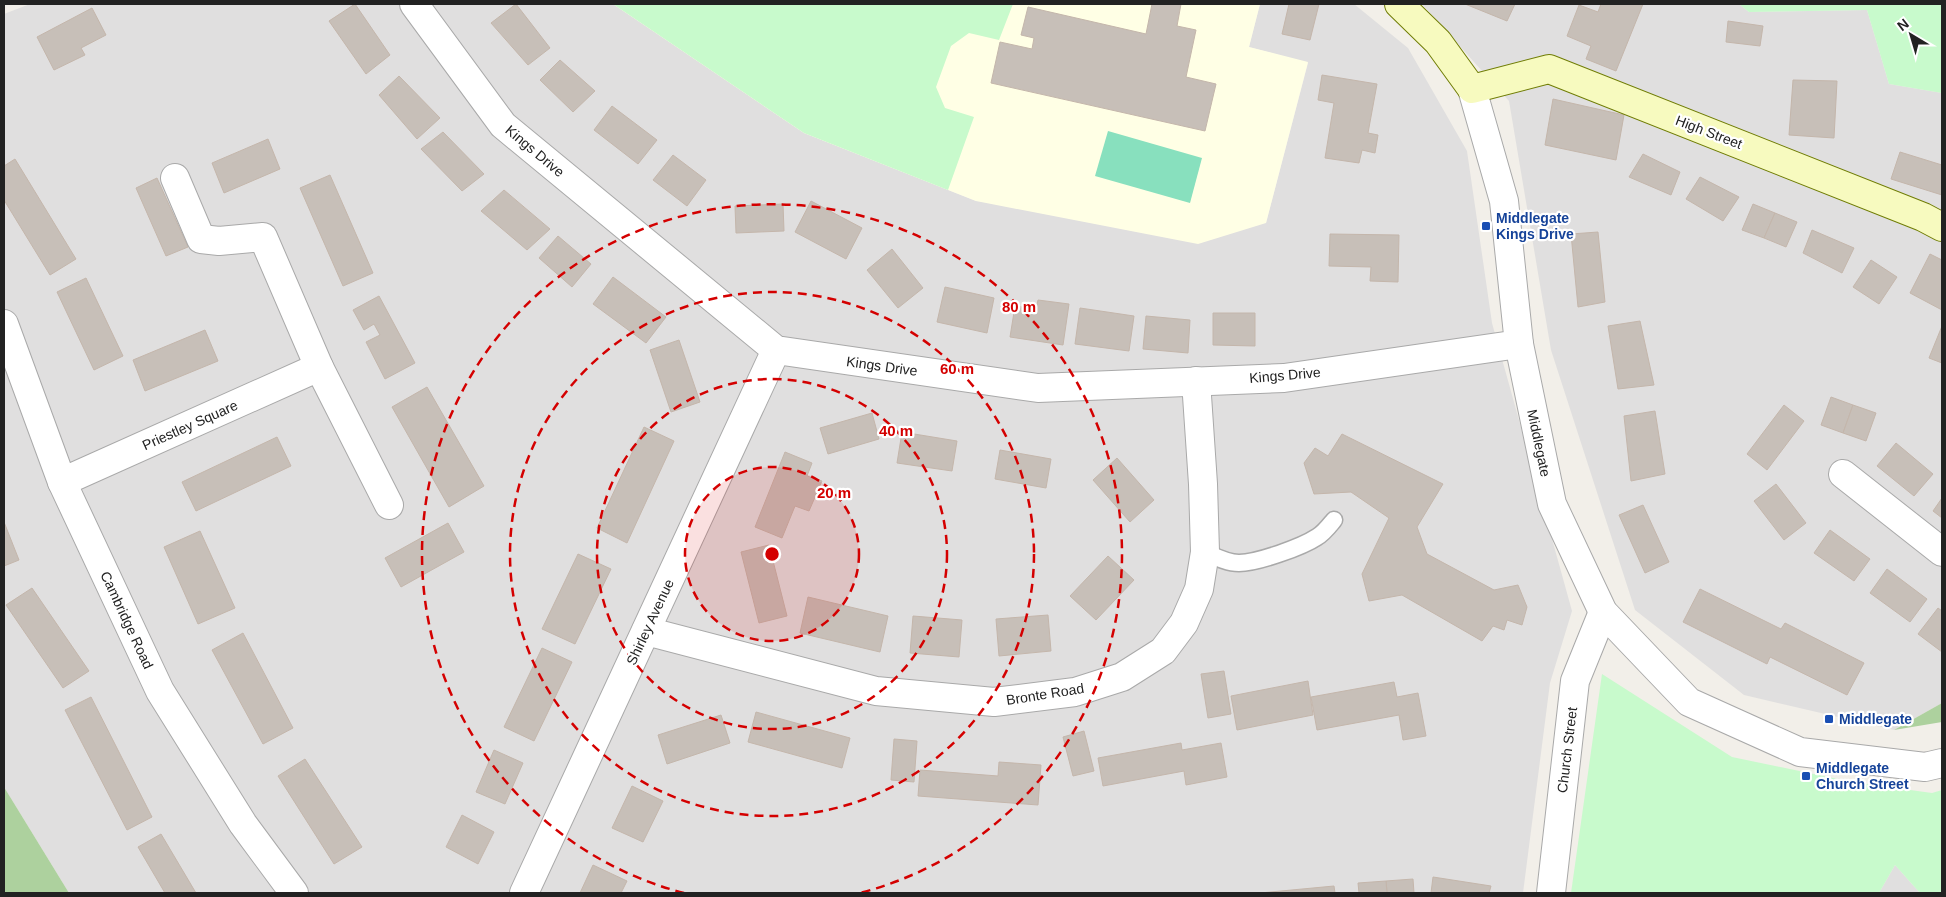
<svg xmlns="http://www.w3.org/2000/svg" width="1946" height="897" font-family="Arial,sans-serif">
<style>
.residential{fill:#e0dfdf}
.education{fill:#ffffe5}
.forest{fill:#add19e}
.park{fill:#c8facc}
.pitch{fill:#88e0be}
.building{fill:#c7bfb8;stroke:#c4b6ab}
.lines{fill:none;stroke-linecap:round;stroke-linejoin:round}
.service-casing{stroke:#a9a9a9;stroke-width:19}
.minor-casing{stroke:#a9a9a9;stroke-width:30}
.tertiary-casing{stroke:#a9a9a9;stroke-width:30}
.secondary-casing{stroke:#707d05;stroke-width:30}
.service{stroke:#fff;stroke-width:16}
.minor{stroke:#fff;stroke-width:28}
.tertiary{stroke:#fff;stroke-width:28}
.secondary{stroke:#f7fabf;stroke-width:28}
.ring{fill:none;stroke:#d40000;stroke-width:2.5;stroke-dasharray:9 6}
.transit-dot{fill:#1a4fb4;stroke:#fff;stroke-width:2}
.labels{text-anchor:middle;stroke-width:4.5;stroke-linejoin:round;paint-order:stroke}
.street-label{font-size:14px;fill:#222;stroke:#fff}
.transit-label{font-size:14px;font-weight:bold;fill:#164399;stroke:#fff;text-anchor:start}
.centre{fill:#d40000;stroke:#fff;stroke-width:2.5}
.ring-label{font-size:15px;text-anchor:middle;font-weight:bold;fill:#d40000;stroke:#fff;stroke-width:4.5;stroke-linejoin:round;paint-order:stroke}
</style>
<rect width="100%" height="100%" fill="#f2efe9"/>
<g class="residential">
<path d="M30 4H613L804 133 976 201 1266 223 1308 63 1249 47 1260 4H1354L1408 48 1467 151 1492 323 1572 611 1550 683 1523 893H69L4 787V14Z"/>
<path d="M1422 4H1739L1749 12 1867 10 1889 84 1942 93V703L1894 730 1744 695 1635 610 1551 350 1509 101Z"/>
<path d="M1895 865 1920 893H1879Z"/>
</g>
<path class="education" d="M613 4H1260L1249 47 1308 62 1266 223 1198 244 976 201 804 133Z"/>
<g class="forest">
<path d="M1942 703V722L1894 730Z"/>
<path d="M4 787 69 893H4Z"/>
</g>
<g class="park">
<path d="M613 4H1013L999 40 969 33 951 46 936 87 945 108 974 117 948 190 804 133Z"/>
<path d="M1739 4H1942V93L1889 84 1867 10 1749 12Z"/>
<path d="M1602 674 1732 757 1852 782 1932 793 1942 790V893H1920L1895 865 1879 893H1571Z"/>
</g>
<path class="pitch" d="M1108 131 1202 158 1190 203 1095 176Z"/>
<g class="building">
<path d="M355 4 390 55 366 74 329 21Z"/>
<path d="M516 4 550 48 528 65 491 23Z"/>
<path d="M1152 4H1181L1177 26 1196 30 1186 77 1216 84 1205 131 991 83 1000 42 1032 49 1034 38 1021 35 1028 7 1146 34Z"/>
<path d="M1289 4H1319L1310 40 1282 34Z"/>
<path d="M1465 4H1515L1507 21Z"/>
<path d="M1601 4H1643L1616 71 1586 59 1591 46 1567 36 1579 5 1598 12Z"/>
<path d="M92 8 106 35 81 48 85 55 54 70 37 37Z"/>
<path d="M1728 21 1763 26 1760 46 1726 42Z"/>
<path d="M560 60 595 91 573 112 540 80Z"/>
<path d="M1322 75 1377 84 1368 133 1378 135 1375 153 1362 150 1359 163 1325 158 1334 103 1318 100Z"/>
<path d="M399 76 440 118 417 139 379 95Z"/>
<path d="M1793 80 1837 81 1834 138 1789 135Z"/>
<path d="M1553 99 1624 115 1616 160 1545 145Z"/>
<path d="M612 106 657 140 638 164 594 130Z"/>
<path d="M443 132 484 174 462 191 421 149Z"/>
<path d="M268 139 280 169 224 193 212 163Z"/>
<path d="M1900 152 1942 165V195L1891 179Z"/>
<path d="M1643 154 1680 172 1671 195 1629 177Z"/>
<path d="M673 155 706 180 687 206 653 180Z"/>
<path d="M15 159 76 259 50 275 4 200V166Z"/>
<path d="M330 175 373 273 343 286 300 188Z"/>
<path d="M1700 177 1739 197 1723 221 1686 199Z"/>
<path d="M157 178 188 247 166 256 136 188Z"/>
<path d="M504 190 550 229 527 250 481 211Z"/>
<path d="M811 201 862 228 846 259 795 232Z"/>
<path d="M783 204 784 231 736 233 735 206Z"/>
<path d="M1753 204 1775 213 1764 238 1742 230Z"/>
<path d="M1775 213 1797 222 1786 247 1764 238Z"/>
<path d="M1812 230 1854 248 1842 273 1803 253Z"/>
<path d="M1598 232 1605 302 1578 307 1571 234Z"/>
<path d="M1330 234 1399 235 1398 282 1370 281 1371 267 1329 266Z"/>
<path d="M558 236 591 264 572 287 539 258Z"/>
<path d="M892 249 923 288 898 308 867 270Z"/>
<path d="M1930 254 1942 260V310L1910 293Z"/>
<path d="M1871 260 1897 277 1879 304 1853 287Z"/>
<path d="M613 277 666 317 646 343 593 304Z"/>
<path d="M86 278 123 356 94 370 57 292Z"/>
<path d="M945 287 994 298 987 333 937 322Z"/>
<path d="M379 296 415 363 385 379 366 342 380 335 374 324 364 330 353 310Z"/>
<path d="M1038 300 1069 304 1063 345 1010 337 1015 306 1036 309Z"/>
<path d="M1080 308 1134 316 1129 351 1075 344Z"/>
<path d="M1213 313H1255V346L1213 345Z"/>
<path d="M1146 316 1190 320 1188 353 1143 349Z"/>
<path d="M1640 321 1654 385 1618 389 1608 326Z"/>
<path d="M1942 326V363L1929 358Z"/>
<path d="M205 330 218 361 145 391 133 360Z"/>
<path d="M679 340 700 402 671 412 650 350Z"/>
<path d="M427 387 484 486 449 507 392 407Z"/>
<path d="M1831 397 1853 405 1843 433 1821 425Z"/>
<path d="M1784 405 1804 421 1767 470 1747 454Z"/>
<path d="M1853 405 1876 413 1866 441 1843 433Z"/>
<path d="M1655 411 1665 474 1631 481 1624 416Z"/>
<path d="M872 413 879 439 828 454 820 428Z"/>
<path d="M644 427 674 441 627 543 597 528Z"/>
<path d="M902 432 957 441 952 471 897 463Z"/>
<path d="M1342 434 1443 484 1417 527 1427 554 1494 590 1518 585 1527 607 1522 625 1507 620 1504 630 1493 626 1482 641 1402 595 1369 601 1362 574 1389 518 1351 492 1314 494 1304 463 1315 448 1328 456Z"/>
<path d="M277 437 291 466 196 511 182 482Z"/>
<path d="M1896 443 1933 474 1914 496 1877 466Z"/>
<path d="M1000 450 1051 459 1046 488 995 479Z"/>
<path d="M785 452 812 463 807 476 822 481 809 511 795 506 782 538 755 527Z"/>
<path d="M1117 458 1154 500 1130 522 1093 480Z"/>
<path d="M1776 484 1806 523 1784 540 1754 501Z"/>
<path d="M1942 498V518L1933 511Z"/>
<path d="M1643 505 1669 562 1645 573 1619 515Z"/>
<path d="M4 522 19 560 4 566Z"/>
<path d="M448 523 464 552 401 587 385 558Z"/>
<path d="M1830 530 1870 559 1854 581 1814 553Z"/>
<path d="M200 531 235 608 198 624 164 547Z"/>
<path d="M769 545 787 616 759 623 741 552Z"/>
<path d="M578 554 611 569 575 644 542 629Z"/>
<path d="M1108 556 1134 580 1096 620 1070 596Z"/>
<path d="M1887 569 1927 599 1910 622 1870 593Z"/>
<path d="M32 588 89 671 63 688 6 605Z"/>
<path d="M1700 589 1781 629 1785 623 1864 663 1847 695 1770 657 1767 664 1683 622Z"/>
<path d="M808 597 888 616 880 652 800 633Z"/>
<path d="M1938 608 1942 611V652L1918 634Z"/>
<path d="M1048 615 1051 651 999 656 996 619Z"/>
<path d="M913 616 962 620 959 657 910 653Z"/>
<path d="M243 633 293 728 263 744 212 650Z"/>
<path d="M542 648 572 662 534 741 504 727Z"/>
<path d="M1224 671 1231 714 1208 718 1201 674Z"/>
<path d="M1308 681 1313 715 1237 730 1231 696Z"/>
<path d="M1394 682 1397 697 1418 693 1426 736 1403 740 1399 715 1317 730 1311 697Z"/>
<path d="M91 697 152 817 127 830 65 710Z"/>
<path d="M756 712 850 738 842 768 748 742Z"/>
<path d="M721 715 730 743 667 764 658 735Z"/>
<path d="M1084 731 1094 771 1073 776 1063 737Z"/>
<path d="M894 739 917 741 914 782 891 780Z"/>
<path d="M1181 743 1182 750 1221 743 1227 777 1186 785 1184 771 1103 786 1098 758Z"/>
<path d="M494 750 523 763 505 804 476 792Z"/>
<path d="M305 759 362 847 334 864 278 776Z"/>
<path d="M999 762 1041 765 1038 805 918 796 920 770 998 776Z"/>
<path d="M632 786 663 801 643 842 612 828Z"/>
<path d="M462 815 494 832 478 864 446 847Z"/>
<path d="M161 834 196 893H165L138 847Z"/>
<path d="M593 865 627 881 621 893H580Z"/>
<path d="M1433 877 1491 886 1489 893H1431Z"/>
<path d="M1413 879 1414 893H1387L1386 881Z"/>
<path d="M1386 881 1387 893H1359L1358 883Z"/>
<path d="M1334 886 1335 893H1260Z"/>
</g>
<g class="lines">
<g class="service-casing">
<path id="service" d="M1205 552C1216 557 1227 563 1239 563 1257 563 1302 547 1317 537 1324 533 1329 526 1334 520"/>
</g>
<g class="minor-casing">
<g id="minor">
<path d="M414 4 503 125 776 350 1038 388 1284 378 1519 344"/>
<path d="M175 178 201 239 219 241 263 237 319 367 389 505"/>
<path d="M4 324 62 482 160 691 243 824 294 893"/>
<path d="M1843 474 1942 552"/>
<path d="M62 482 319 367"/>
<path d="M646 631 876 691 994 702 1075 692 1122 677 1163 651 1184 623 1199 589 1205 552 1203 484 1196 381"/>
<path d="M524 893 776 350"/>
<path d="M1551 893 1575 681 1603 612"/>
</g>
</g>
<g class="tertiary-casing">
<path id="tertiary" d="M1472 89 1504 201 1519 344 1552 504 1603 612 1689 702 1800 752 1925 767 1942 763"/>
</g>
<g class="secondary-casing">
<path id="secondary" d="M1399 4 1438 42 1472 89 1549 69 1923 217 1942 227"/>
</g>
<use href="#service" class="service"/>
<use href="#minor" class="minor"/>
<use href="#tertiary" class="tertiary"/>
<use href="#secondary" class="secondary"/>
</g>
<circle cx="772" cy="554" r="87" fill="#d40000" fill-opacity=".12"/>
<g class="ring">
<circle cx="772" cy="554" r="87"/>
<circle cx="772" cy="554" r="175"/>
<circle cx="772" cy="554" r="262"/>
<path d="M684 893A350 350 0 1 1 860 893"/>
</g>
<g class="transit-dot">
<rect x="1481" y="221" width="10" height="10" rx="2.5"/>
<rect x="1824" y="714" width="10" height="10" rx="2.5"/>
<rect x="1801" y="771" width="10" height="10" rx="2.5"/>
</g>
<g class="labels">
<g class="street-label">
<text transform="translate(1709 132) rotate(21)" y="5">High Street</text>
<text transform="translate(535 151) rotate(40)" y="5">Kings Drive</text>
<text transform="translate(882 366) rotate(8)" y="5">Kings Drive</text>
<text transform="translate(1285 375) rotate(-5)" y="5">Kings Drive</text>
<text transform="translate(190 425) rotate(-24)" y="5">Priestley Square</text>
<text transform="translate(1539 443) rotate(78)" y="5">Middlegate</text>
<text transform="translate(127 620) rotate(65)" y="5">Cambridge Road</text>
<text transform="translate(650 622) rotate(-65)" y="5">Shirley Avenue</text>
<text transform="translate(1045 694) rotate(-9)" y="5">Bronte Road</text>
<text transform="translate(1567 750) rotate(-83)" y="5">Church Street</text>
</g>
<g class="transit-label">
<text x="1496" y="223">Middlegate<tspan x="1496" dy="16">Kings Drive</tspan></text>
<text x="1839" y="724">Middlegate</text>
<text x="1816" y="773">Middlegate<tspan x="1816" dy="16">Church Street</tspan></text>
</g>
</g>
<circle cx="772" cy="554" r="8" class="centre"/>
<g class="ring-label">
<text x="1019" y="312">80 m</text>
<text x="957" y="374">60 m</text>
<text x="896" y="436">40 m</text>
<text x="834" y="498">20 m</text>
</g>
<rect width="1946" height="897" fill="none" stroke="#222222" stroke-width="10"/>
<g transform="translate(1911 35) rotate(322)" stroke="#ffffff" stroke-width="4" paint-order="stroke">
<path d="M0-4L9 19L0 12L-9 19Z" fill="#222222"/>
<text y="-8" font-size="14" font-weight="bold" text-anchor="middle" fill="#222222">N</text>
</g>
</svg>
